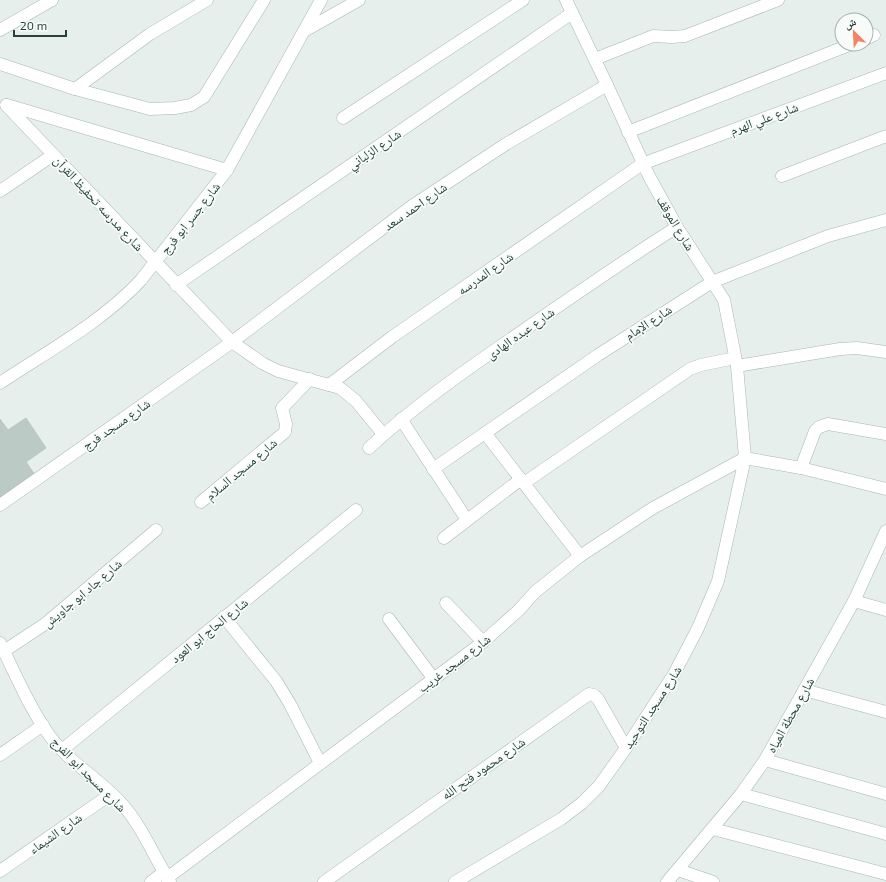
<svg xmlns="http://www.w3.org/2000/svg" width="886" height="882" font-family="'Exo 2','Noto Naskh Arabic',sans-serif">
<style>
.building{fill:#bbcac4;stroke:#b8c9c2}
.lines{fill:none;stroke-linecap:round;stroke-linejoin:round}
.minor-casing{stroke:#a8b8b2;stroke-width:13}
.tertiary-casing{stroke:#a8b8b2;stroke-width:13}
.minor{stroke:#fff;stroke-width:12}
.tertiary{stroke:#fff;stroke-width:12}
.labels{text-anchor:middle;stroke-width:3.5;stroke-linejoin:round;paint-order:stroke}
.street-label{font-size:13px;fill:#24423a;stroke:#f7fbf9}
</style>
<rect width="100%" height="100%" fill="#e6efeb"/>
<path class="building" d="M26 418 46 448 26 462 35 475 0 499V419L8 430Z"/>
<g class="lines">
<g class="minor-casing">
<g id="minor">
<path d="M0 30 52 0"/>
<path d="M304 31 359 0"/>
<path d="M866 39 874 35"/>
<path d="M595 59 653 36 672 37 685 36 778 0"/>
<path d="M0 64 75 89 150 109 175 108 191 105 204 97 264 0"/>
<path d="M75 89 150 34 207 0"/>
<path d="M6 105 232 342 262 363 278 371 340 388 356 401 383 434"/>
<path d="M7 105 227 170"/>
<path d="M343 118 523 0"/>
<path d="M628 132 852 44"/>
<path d="M782 176 886 136"/>
<path d="M0 191 53 155"/>
<path d="M176 285 572 13"/>
<path d="M737 366 840 349 857 348 886 352"/>
<path d="M329 385 392 337 642 164 886 73"/>
<path d="M401 419 467 520"/>
<path d="M485 433 580 556"/>
<path d="M369 448C412 408 460 374 508 341 564 302 620 263 677 227"/>
<path d="M745 458 801 468 886 489"/>
<path d="M801 468 815 431 819 427 828 424 886 434"/>
<path d="M433 469 598 355 712 282 828 236 886 220"/>
<path d="M524 483 690 369 701 365 735 358"/>
<path d="M201 502 285 432 286 424 282 408 310 379"/>
<path d="M0 505 232 342 412 206 506 144 607 85"/>
<path d="M444 538 521 479"/>
<path d="M854 601 886 610"/>
<path d="M446 603 483 642"/>
<path d="M224 617 276 681 290 704 320 763"/>
<path d="M389 619 433 678"/>
<path d="M0 643C15 673 28 705 47 732 66 761 99 778 122 804 142 826 154 857 170 882"/>
<path d="M4 651 45 624 156 530"/>
<path d="M804 690 886 712"/>
<path d="M62 750 356 510"/>
<path d="M0 755 43 725"/>
<path d="M765 760 886 794"/>
<path d="M741 794 886 834"/>
<path d="M713 829 886 874"/>
<path d="M678 870 713 882"/>
<path d="M0 871 111 794"/>
<path d="M167 878 483 642 519 610 535 592 580 556 653 508 745 458"/>
<path d="M151 882 164 872"/>
<path d="M324 882 589 694 594 695 598 699 626 748"/>
<path d="M455 882 561 819 582 803 599 786 626 748 674 674 698 628 718 581 745 458 737 366 724 300 677 227 649 176 607 85 566 0"/>
<path d="M667 882 741 794 765 760 854 601 886 531"/>
</g>
</g>
<g class="tertiary-casing">
<path id="tertiary" d="M0 383C48 351 102 322 141 280L227 170 321 0"/>
</g>
<use href="#minor" class="minor"/>
<use href="#tertiary" class="tertiary"/>
</g>
<g class="labels">
<g class="street-label">
<text transform="translate(764 118) rotate(-20)" y="5">شارع علي الهرم</text>
<text transform="translate(374 149) rotate(-34)" y="5">شارع الزلباني</text>
<text transform="translate(99 203) rotate(47)" y="5">شارع مدرسه تحفيظ القرآن</text>
<text transform="translate(415 206) rotate(-35)" y="5">شارع احمد سعد</text>
<text transform="translate(190 218) rotate(-52)" y="5">شارع جسر ابو فرج</text>
<text transform="translate(676 223) rotate(59)" y="5">شارع الموقف</text>
<text transform="translate(485 273) rotate(-35)" y="5">شارع المدرسه</text>
<text transform="translate(648 322) rotate(-33)" y="5">شارع الإمام</text>
<text transform="translate(520 333) rotate(-35)" y="5">شارع عبده الهادى</text>
<text transform="translate(116 424) rotate(-35)" y="5">شارع مسجد فرج</text>
<text transform="translate(241 469) rotate(-40)" y="5">شارع مسجد السلام</text>
<text transform="translate(82 593) rotate(-40)" y="5">شارع جاد ابو جاويش</text>
<text transform="translate(209 630) rotate(-39)" y="5">شارع الحاج ابو العود</text>
<text transform="translate(454 663) rotate(-37)" y="5">شارع مسجد غريب</text>
<text transform="translate(652 707) rotate(-57)" y="5">شارع مسجد التوحيد</text>
<text transform="translate(790 715) rotate(-61)" y="5">شارع محطة المياه</text>
<text transform="translate(483 768) rotate(-35)" y="5">شارع محمود فتح الله</text>
<text transform="translate(89 774) rotate(45)" y="5">شارع مسجد ابو الفرج</text>
<text transform="translate(55 833) rotate(-35)" y="5">شارع الشيماء</text>
</g>
</g>
<g transform="translate(854 32) rotate(336)"><circle r="19" fill="#f7fbf9" stroke="#a3b1ad"/>
<path d="M0-3L7 15L0 10L-7 15Z" fill="#f4845f"/>
<text y="-6" font-size="11" font-weight="bold" text-anchor="middle" fill="#24423a">ش</text>
</g>
<path d="M14 30v6h52v-6" fill="none" stroke="#24423a" stroke-width="2"/>
<text x="20" y="30" font-size="12" fill="#24423a" stroke="#f7fbf9" stroke-width="3" paint-order="stroke">20 m</text>
</svg>
